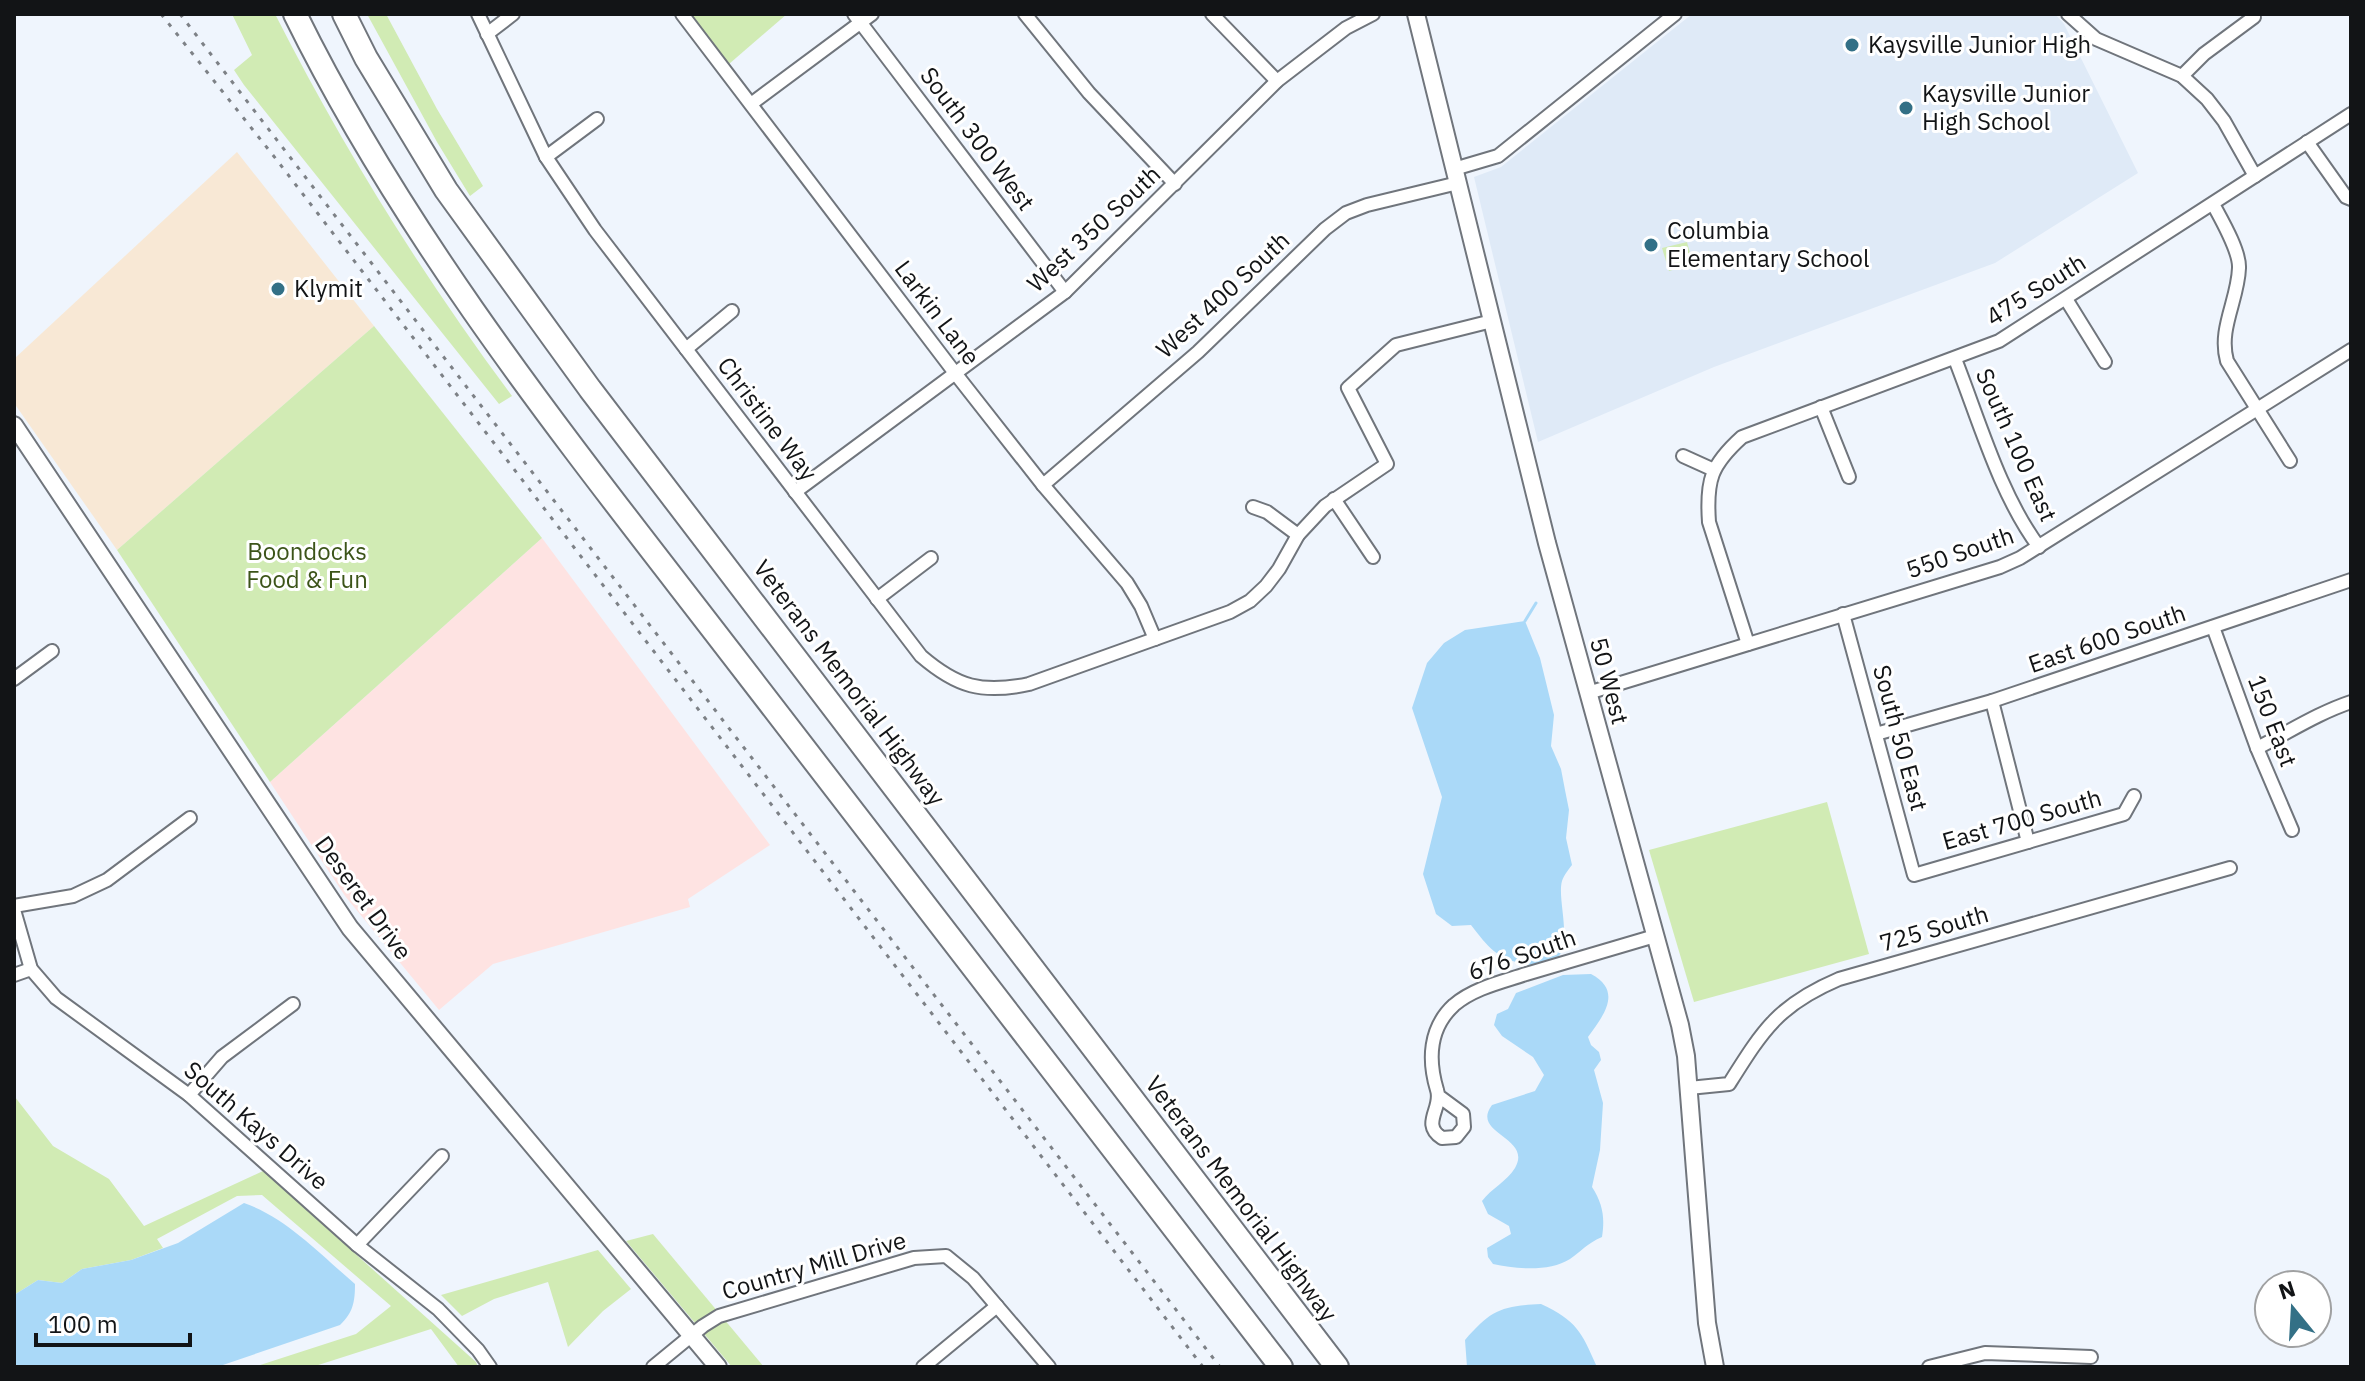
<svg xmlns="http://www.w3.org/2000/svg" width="2365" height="1381" font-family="'IBM Plex Sans',sans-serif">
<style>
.commercial{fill:#f8e8d5}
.industrial{fill:#fee3e2}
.built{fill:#dfeaf7}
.green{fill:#d1ebb4}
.water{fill:#aad9f8}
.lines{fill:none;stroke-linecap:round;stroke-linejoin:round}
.stream{stroke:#aad9f8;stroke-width:3}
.minor-casing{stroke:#70757c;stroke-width:16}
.tertiary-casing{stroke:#70757c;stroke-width:20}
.motorway-casing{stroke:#70757c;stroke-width:26}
.minor{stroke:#fff;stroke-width:12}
.tertiary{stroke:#fff;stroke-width:16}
.motorway{stroke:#fff;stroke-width:22}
.rail{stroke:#7d8186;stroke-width:3;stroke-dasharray:4 8;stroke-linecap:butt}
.poi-dot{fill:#337086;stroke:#fff;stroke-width:3}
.labels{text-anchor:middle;stroke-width:6;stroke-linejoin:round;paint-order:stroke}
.poi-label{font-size:24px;fill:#121416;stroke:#fff;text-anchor:start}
.street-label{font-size:24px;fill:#121416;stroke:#fff}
.park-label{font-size:24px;fill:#3c5419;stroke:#fff}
</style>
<rect width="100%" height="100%" fill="#eff5fd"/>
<path class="commercial" d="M237 152 374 326 117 550 14 403V359Z"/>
<path class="industrial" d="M542 538 770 845 688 899 690 907 493 964 439 1010 345 896 270 782Z"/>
<path class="built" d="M1692 14H2055L2064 24 2138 173 1995 263 1714 367 1538 442 1474 177 1501 167Z"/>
<g class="green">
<path d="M232 14H275C343 148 422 275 512 396L499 404 244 85 234 70 252 55Z"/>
<path d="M367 14H386L437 109 483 186 470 196 437 142Z"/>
<path d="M691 14H787L729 64Z"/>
<path d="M1687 242 1693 264 1669 271 1662 248Z"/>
<path d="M374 326 542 538 270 782 117 550Z"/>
<path d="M1827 802 1869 954 1694 1002 1649 850Z"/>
<path d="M15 1097 53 1146 109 1179 144 1226 263 1171 476 1362 478 1367H459L431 1329 312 1367H254L356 1334 391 1306 262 1195 237 1196 157 1239 163 1248 131 1260 82 1269 62 1283 38 1280 14 1295Z"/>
<path d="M653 1234 764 1367H732L626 1241Z"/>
<path d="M598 1250 631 1289 603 1311 568 1347 548 1282 494 1299 462 1316 441 1295Z"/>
</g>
<g class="water">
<path d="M1525 621 1540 658 1554 715 1551 746 1561 769 1565 790 1569 810 1566 838 1572 865C1569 869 1564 875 1562 881 1555 905 1587 976 1525 964 1497 959 1488 947 1471 925L1452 926 1436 914 1423 874 1442 797 1412 708 1427 663 1444 643 1465 630Z"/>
<path d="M1591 974C1623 991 1604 1015 1588 1037L1591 1045 1599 1052 1601 1060 1594 1070 1603 1103 1600 1150 1592 1187C1603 1204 1605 1218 1602 1237 1586 1244 1583 1250 1570 1259 1550 1272 1516 1269 1493 1264L1488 1257 1487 1248 1511 1234 1509 1226 1488 1214 1482 1201C1491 1189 1507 1181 1515 1168 1533 1137 1470 1134 1492 1105L1535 1091 1544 1075 1533 1057 1502 1036 1494 1025 1497 1014 1508 1009 1516 993 1563 975Z"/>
<path d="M244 1203C287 1218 321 1255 355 1284 355 1302 353 1313 340 1325L217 1367H14V1295L38 1280 62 1283 82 1269 131 1260 178 1243Z"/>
<path d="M1541 1304C1577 1321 1581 1331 1597 1367H1467L1465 1340C1491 1310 1501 1306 1541 1304Z"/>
</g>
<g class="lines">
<path class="stream" d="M1525 621 1536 603"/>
<g class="minor-casing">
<g id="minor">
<path d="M478 14 546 157 595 230 921 656C957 687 982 694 1029 684L1230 612 1250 601 1266 586 1279 569 1298 535 1325 506 1387 464 1348 388 1396 345 1492 321"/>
<path d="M682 14 955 373 1043 485 1127 583 1141 606 1155 639"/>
<path d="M854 14 1065 292"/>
<path d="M1025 14 1089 93 1175 184"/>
<path d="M1212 14 1277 81"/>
<path d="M2068 14 2096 39 2182 76 2207 99 2224 121 2255 176"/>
<path d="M487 34 513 14"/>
<path d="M2182 76 2204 54 2254 17"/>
<path d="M751 104 872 14"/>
<path d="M2307 142 2346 197 2351 199"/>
<path d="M546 157 597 119"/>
<path d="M1454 169 1498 156 1675 14"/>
<path d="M2213 204C2221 219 2240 251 2239 268 2238 300 2218 329 2227 361L2290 461"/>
<path d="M2066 299 2105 362"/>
<path d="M686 349 732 311"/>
<path d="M1955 359C1979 420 2000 495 2039 547"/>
<path d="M1821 407 1849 477"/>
<path d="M1683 456 1714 470"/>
<path d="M1043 485 1198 352 1325 229 1346 213 1367 205 1458 183"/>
<path d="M795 492 1065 292 1277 81 1346 28 1373 14"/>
<path d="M1334 499 1373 557"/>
<path d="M1253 507 1267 512 1298 535"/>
<path d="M877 599 931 558"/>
<path d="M1843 614 1914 875 2124 814 2134 796"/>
<path d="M2213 627 2257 748 2292 830"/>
<path d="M1748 644 1709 522C1706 480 1711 465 1742 437L1999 341 2351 114"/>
<path d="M14 679 52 651"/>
<path d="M1588 693 2000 567 2020 558 2351 350"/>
<path d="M1992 701 2028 842"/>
<path d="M1876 734 1992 701 2351 580"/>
<path d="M2257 748C2289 732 2318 713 2351 702"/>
<path d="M14 906 73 896 107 880 190 818"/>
<path d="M14 910 31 969 56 998 189 1095 357 1245 438 1309 478 1350 490 1367"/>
<path d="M14 975 31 969"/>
<path d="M1689 1088 1729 1084C1763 1030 1778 1005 1839 979L2230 868"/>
<path d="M189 1095 222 1057 293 1004"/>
<path d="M1440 1097 1463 1114 1464 1127 1456 1137 1442 1138C1420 1124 1443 1108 1437 1090 1428 1060 1429 1028 1454 1005 1474 988 1502 982 1526 974 1569 961 1612 949 1655 936"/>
<path d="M357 1245 442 1156"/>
<path d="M653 1367 703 1326 719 1316 914 1258 946 1256 973 1278 1049 1367"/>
<path d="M923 1367 997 1306"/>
<path d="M1929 1367 1985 1353 2091 1357"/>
</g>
</g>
<g class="tertiary-casing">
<g id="tertiary">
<path d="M1416 14 1547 543 1680 1025 1686 1056 1707 1323 1715 1367"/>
<path d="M14 425 350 928 718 1367"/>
</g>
</g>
<g class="motorway-casing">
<g id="motorway">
<path d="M295 14C409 246 574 449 731 653 914 891 1097 1129 1281 1367"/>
<path d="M344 14 366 58 446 190 590 389 1337 1367"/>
</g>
</g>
<use href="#minor" class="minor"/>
<use href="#tertiary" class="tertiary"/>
<use href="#motorway" class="motorway"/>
<g class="rail">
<path d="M161 14 276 159 1203 1367"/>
<path d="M180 14 1220 1367"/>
</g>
</g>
<g class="poi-dot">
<circle cx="1852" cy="45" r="8"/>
<circle cx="1906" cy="108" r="8"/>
<circle cx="1651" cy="245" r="8"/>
<circle cx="278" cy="289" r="8"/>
</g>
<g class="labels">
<g class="poi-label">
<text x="1868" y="53">Kaysville Junior High</text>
<text x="1922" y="102">Kaysville Junior<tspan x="1922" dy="28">High School</tspan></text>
<text x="1667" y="239">Columbia<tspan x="1667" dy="28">Elementary School</tspan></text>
<text x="294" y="297">Klymit</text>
</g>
<g class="street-label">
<text transform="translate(977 139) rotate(53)" y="8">South 300 West</text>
<text transform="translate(1094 229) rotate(-43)" y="8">West 350 South</text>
<text transform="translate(2036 290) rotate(-32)" y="8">475 South</text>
<text transform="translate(1223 295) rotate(-43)" y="8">West 400 South</text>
<text transform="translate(937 313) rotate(53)" y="8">Larkin Lane</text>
<text transform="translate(767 419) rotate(53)" y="8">Christine Way</text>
<text transform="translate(2016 445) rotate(66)" y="8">South 100 East</text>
<text transform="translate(1960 553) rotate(-19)" y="8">550 South</text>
<text transform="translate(2107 639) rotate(-19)" y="8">East 600 South</text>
<text transform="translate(1609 681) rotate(75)" y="8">50 West</text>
<text transform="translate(849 683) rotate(53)" y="8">Veterans Memorial Highway</text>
<text transform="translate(2272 721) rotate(69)" y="8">150 East</text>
<text transform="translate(1900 738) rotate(75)" y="8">South 50 East</text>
<text transform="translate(2022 820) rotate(-16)" y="8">East 700 South</text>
<text transform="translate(363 898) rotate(54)" y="8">Deseret Drive</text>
<text transform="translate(1934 929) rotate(-16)" y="8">725 South</text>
<text transform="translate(1522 955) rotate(-19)" y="8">676 South</text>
<text transform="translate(256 1126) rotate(41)" y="8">South Kays Drive</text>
<text transform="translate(1241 1199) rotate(53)" y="8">Veterans Memorial Highway</text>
<text transform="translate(814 1266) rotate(-16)" y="8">Country Mill Drive</text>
</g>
<g class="park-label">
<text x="307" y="560">Boondocks<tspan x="307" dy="28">Food &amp; Fun</tspan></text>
</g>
</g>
<rect width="2365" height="1381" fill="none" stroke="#121416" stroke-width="32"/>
<g transform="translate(2293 1309) rotate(342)"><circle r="38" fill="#ffffff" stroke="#a0a1a2" stroke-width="2"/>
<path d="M0-6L14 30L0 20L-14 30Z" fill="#337086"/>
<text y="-12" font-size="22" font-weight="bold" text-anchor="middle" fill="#121416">N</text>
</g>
<path d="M36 1333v12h154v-12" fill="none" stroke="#121416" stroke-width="4"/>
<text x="48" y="1333" font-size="24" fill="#121416" stroke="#ffffff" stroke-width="6" paint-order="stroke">100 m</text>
</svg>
